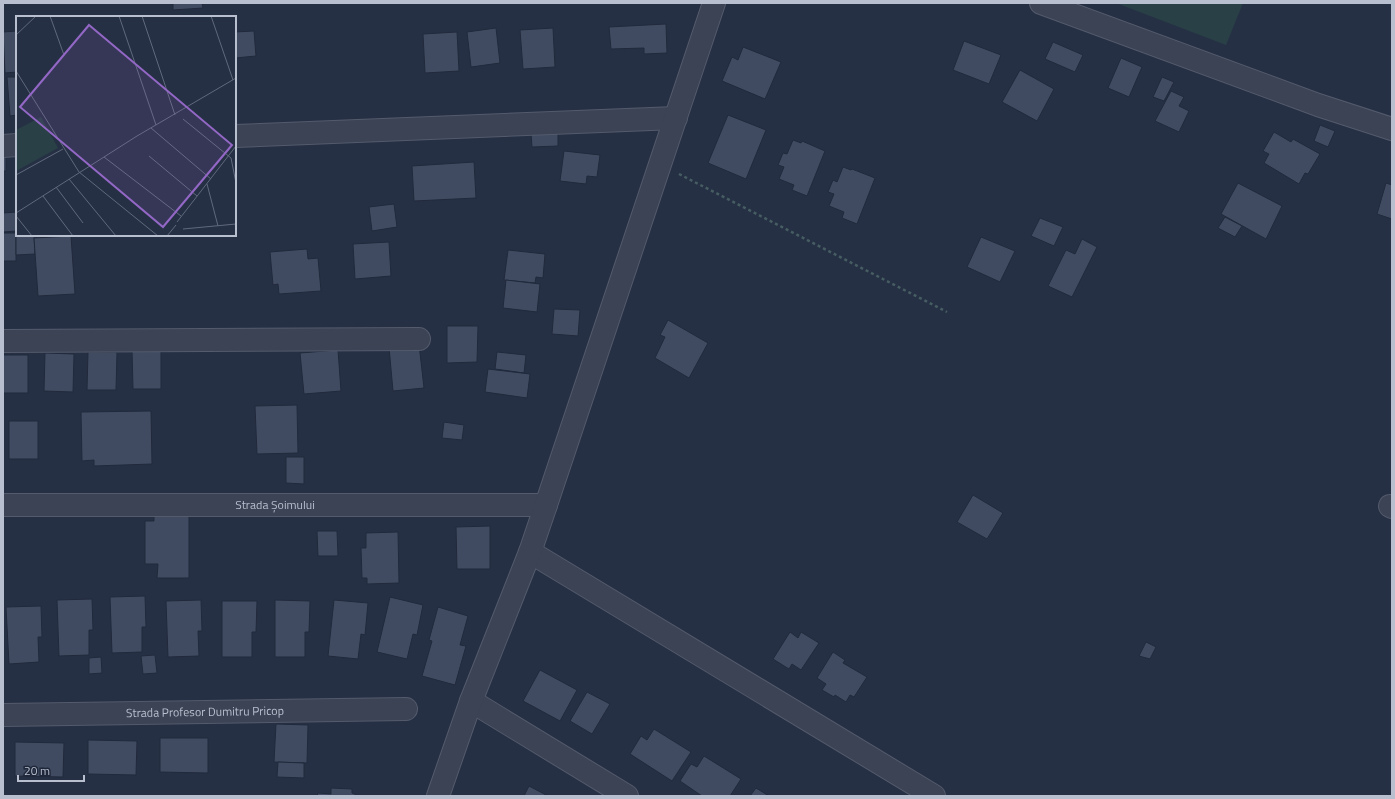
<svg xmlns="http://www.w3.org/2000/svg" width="1395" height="799" font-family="'Titillium Web',sans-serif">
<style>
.green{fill:#284046}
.building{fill:#404b62;stroke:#212a3c}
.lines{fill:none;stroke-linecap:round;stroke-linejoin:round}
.minor-casing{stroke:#535b6c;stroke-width:24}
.tertiary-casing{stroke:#535b6c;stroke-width:24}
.path{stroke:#465d62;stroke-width:2.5;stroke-dasharray:3 3;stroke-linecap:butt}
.minor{stroke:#3b4354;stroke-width:22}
.tertiary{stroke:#3b4354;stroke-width:22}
.labels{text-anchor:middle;stroke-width:3;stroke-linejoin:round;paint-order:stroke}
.street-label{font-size:12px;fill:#b8bfce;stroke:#1f283a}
.inset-road{fill:none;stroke:#60697c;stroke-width:1}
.view{fill:#9367c5;fill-opacity:0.15;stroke:#9367c5;stroke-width:2}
.inset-edge{fill:none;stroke:#b8bfce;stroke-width:2}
</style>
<rect width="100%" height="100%" fill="#263045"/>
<path class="green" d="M1116 3H1243L1226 45Z"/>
<g class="building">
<path d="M173 3H202L203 8 173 10Z"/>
<path d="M666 24 667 53 644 54V48L611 49 609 27Z"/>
<path d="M496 28 500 63 471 67 467 32Z"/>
<path d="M553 28 555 67 523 69 520 30Z"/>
<path d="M17 31V72L5 73 3 32Z"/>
<path d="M254 31 256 56 235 58V32Z"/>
<path d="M457 32 459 71 425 73 423 34Z"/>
<path d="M964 41 1001 55 989 84 953 70Z"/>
<path d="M1053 42 1083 55 1075 72 1045 59Z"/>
<path d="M743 47 781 62 765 99 722 81 732 57 738 60Z"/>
<path d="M1121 58 1142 67 1129 97 1108 88Z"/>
<path d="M1020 70 1054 89 1037 121 1002 102Z"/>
<path d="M7 77H17V115L10 116Z"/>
<path d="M1162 77 1174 82 1164 101 1153 97Z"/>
<path d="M1171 91 1184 97 1179 106 1189 111 1179 132 1155 121Z"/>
<path d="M728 115 766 130 746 179 708 163Z"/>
<path d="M1320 125 1335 131 1328 147 1314 141Z"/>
<path d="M558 132V146L532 147 531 133Z"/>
<path d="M1274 132 1291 142 1293 139 1320 154 1308 174 1305 173 1299 184 1264 163 1269 154 1263 151Z"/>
<path d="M793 140 801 143 802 141 825 151 807 196 792 190 794 185 779 179 784 167 778 165 783 153 787 154Z"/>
<rect x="3" y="147" width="3" height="24"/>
<path d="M564 151 600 155 597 177 587 176 586 184 560 181Z"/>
<path d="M474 162 476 198 414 201 412 166Z"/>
<path d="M843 167 851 170 852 169 875 178 857 224 842 218 844 212 829 206 834 194 828 192 833 180 837 182Z"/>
<path d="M1238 183 1282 206 1266 239 1221 214Z"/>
<path d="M1386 183 1392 185V219L1377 214Z"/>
<path d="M394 204 397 227 372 231 369 207Z"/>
<path d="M17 212V231L3 232V213Z"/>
<path d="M1225 217 1242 226 1235 237 1218 228Z"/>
<path d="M1040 218 1063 227 1054 246 1031 236Z"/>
<rect x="3" y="233" width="13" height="28"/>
<path d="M16 235H34L35 254 16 255Z"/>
<path d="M71 236 75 294 38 296 34 238Z"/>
<path d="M981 237 1015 251 1000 282 967 267Z"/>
<path d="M1082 239 1097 247 1072 297 1048 286 1066 250 1075 254Z"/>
<path d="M389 242 391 276 355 279 353 244Z"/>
<path d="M307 249 308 259 318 258 321 291 279 294 278 284 273 285 270 252Z"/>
<path d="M508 250 545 254 543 278 536 277 535 283 504 280Z"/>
<path d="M506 280 540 284 537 312 503 308Z"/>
<path d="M554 309 580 310 578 336 552 334Z"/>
<path d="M668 320 708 343 689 378 655 358 665 337 660 335Z"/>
<path d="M447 326H478L477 362 447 363Z"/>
<path d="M419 344 424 388 393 391 389 347Z"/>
<path d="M132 350H161V389H133Z"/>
<path d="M338 350 341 391 304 394 300 353Z"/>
<path d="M88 352H117L116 390H87Z"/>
<path d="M497 352 526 355 524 373 495 369Z"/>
<path d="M45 353 74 354 73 392 44 391Z"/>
<rect x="3" y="355" width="25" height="38"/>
<path d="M488 369 530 374 527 398 485 392Z"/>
<path d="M297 405 298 453 257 454 255 406Z"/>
<path d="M151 411 152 464 94 466V460L82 461 81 412Z"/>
<rect x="9" y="421" width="29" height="38"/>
<path d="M444 422 464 425 462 440 442 438Z"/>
<path d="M286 457H304V484L286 483Z"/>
<path d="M973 495 1003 513 987 539 957 522Z"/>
<path d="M189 515V578H157L158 564H145V521H154V516Z"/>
<path d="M490 526V569H457L456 527Z"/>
<path d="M317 531H337L338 556H318Z"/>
<path d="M398 532 399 583 367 584V578H362L361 548H366V533Z"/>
<path d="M145 596 146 627H142V652L112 653 110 597Z"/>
<path d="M390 597 423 605 417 635 413 634 407 659 377 652Z"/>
<path d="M92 599 93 630H89V655L59 656 57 600Z"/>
<path d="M201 600 202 631H198L199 656 168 657 166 601Z"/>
<path d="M275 600 310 601 309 632H305V657H275Z"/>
<path d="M334 600 368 603 365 635 361 634 358 659 328 656Z"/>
<path d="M222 601H257L256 632H252V657H222Z"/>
<path d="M41 606 42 637H38L39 662 9 664 6 607Z"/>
<path d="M438 607 468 616 460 645 466 646 455 685 422 676 432 641 429 640Z"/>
<path d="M790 632 798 638 801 632 819 643 801 670 792 664 789 669 773 659Z"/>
<path d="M1146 642 1156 647 1150 659 1139 656Z"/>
<path d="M833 652 845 660 843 663 867 677 854 697 850 695 846 702 835 695 834 697 822 690 826 684 817 678Z"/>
<path d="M155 655 157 673 143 674 141 656Z"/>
<path d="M101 657 102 673 89 674V658Z"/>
<path d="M540 670 577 690 560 721 523 701Z"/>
<path d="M587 692 610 704 592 734 570 721Z"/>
<path d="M276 724 308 725 307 763 274 762Z"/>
<path d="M654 729 691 752 672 781 630 754 641 736 647 740Z"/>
<path d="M160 738H208V773L160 772Z"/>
<path d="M88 740 137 741 136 775 88 774Z"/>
<path d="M15 742 64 743 63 777 15 776Z"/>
<path d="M704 756 741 779 730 796H702L680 781 691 764 697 767Z"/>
<path d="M278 762 304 763V778L277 777Z"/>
<path d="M529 786 548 796H524Z"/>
<path d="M331 788 352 789V793L355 794V796H317L318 793 331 794Z"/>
<path d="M756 788 769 796H750Z"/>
</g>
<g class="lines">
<g class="minor-casing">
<g id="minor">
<path d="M235 136 676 118"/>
<path d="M3 146 17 145"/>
<path d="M3 341 419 339"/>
<path id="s1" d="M3 505H546"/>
<path d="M1390 506 1392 507"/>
<path d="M530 552 934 796"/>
<path d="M471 701 627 796"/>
<path id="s2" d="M3 715 406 709"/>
<path d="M438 796 471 701 530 552 546 505 714 3"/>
</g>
</g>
<g class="tertiary-casing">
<path id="tertiary" d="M1041 3 1318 105 1392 129"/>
</g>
<path class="path" d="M679 174 947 312"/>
<use href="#minor" class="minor"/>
<use href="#tertiary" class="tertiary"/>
</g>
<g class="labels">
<g class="street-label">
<text dy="4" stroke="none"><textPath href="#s1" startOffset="272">Strada Șoimului</textPath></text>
<text dy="4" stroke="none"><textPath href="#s2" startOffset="202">Strada Profesor Dumitru Pricop</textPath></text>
</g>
</g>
<g transform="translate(16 16)">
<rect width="220" height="220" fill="#263045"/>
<path d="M25 101 42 132 0 155V114Z" fill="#284046"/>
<path class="inset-road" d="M34 0 48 39M103 0 140 109M126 0 159 99M195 0 217 64M0 19 20 0M0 55 63 156 142 220M167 103 215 142 220 167M135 112 195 163M133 140 181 180M88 141 165 200M0 159 47 133M53 163 100 220M191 168 202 210M40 171 67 207M27 180 57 220M0 197 121 120 220 62M0 200 16 220M161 206 220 130M167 213 220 208M151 220 160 209"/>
<path class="view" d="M73 9 216 129 147 211 4 91Z"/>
<rect width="220" height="220" class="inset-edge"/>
</g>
<rect width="1395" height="799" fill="none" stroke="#b8bfce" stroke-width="8"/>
<path d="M18 775v6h66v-6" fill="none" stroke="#b8bfce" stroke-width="2"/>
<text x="24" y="775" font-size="12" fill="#b8bfce" stroke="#1f283a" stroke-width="3" paint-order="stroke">20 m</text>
</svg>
